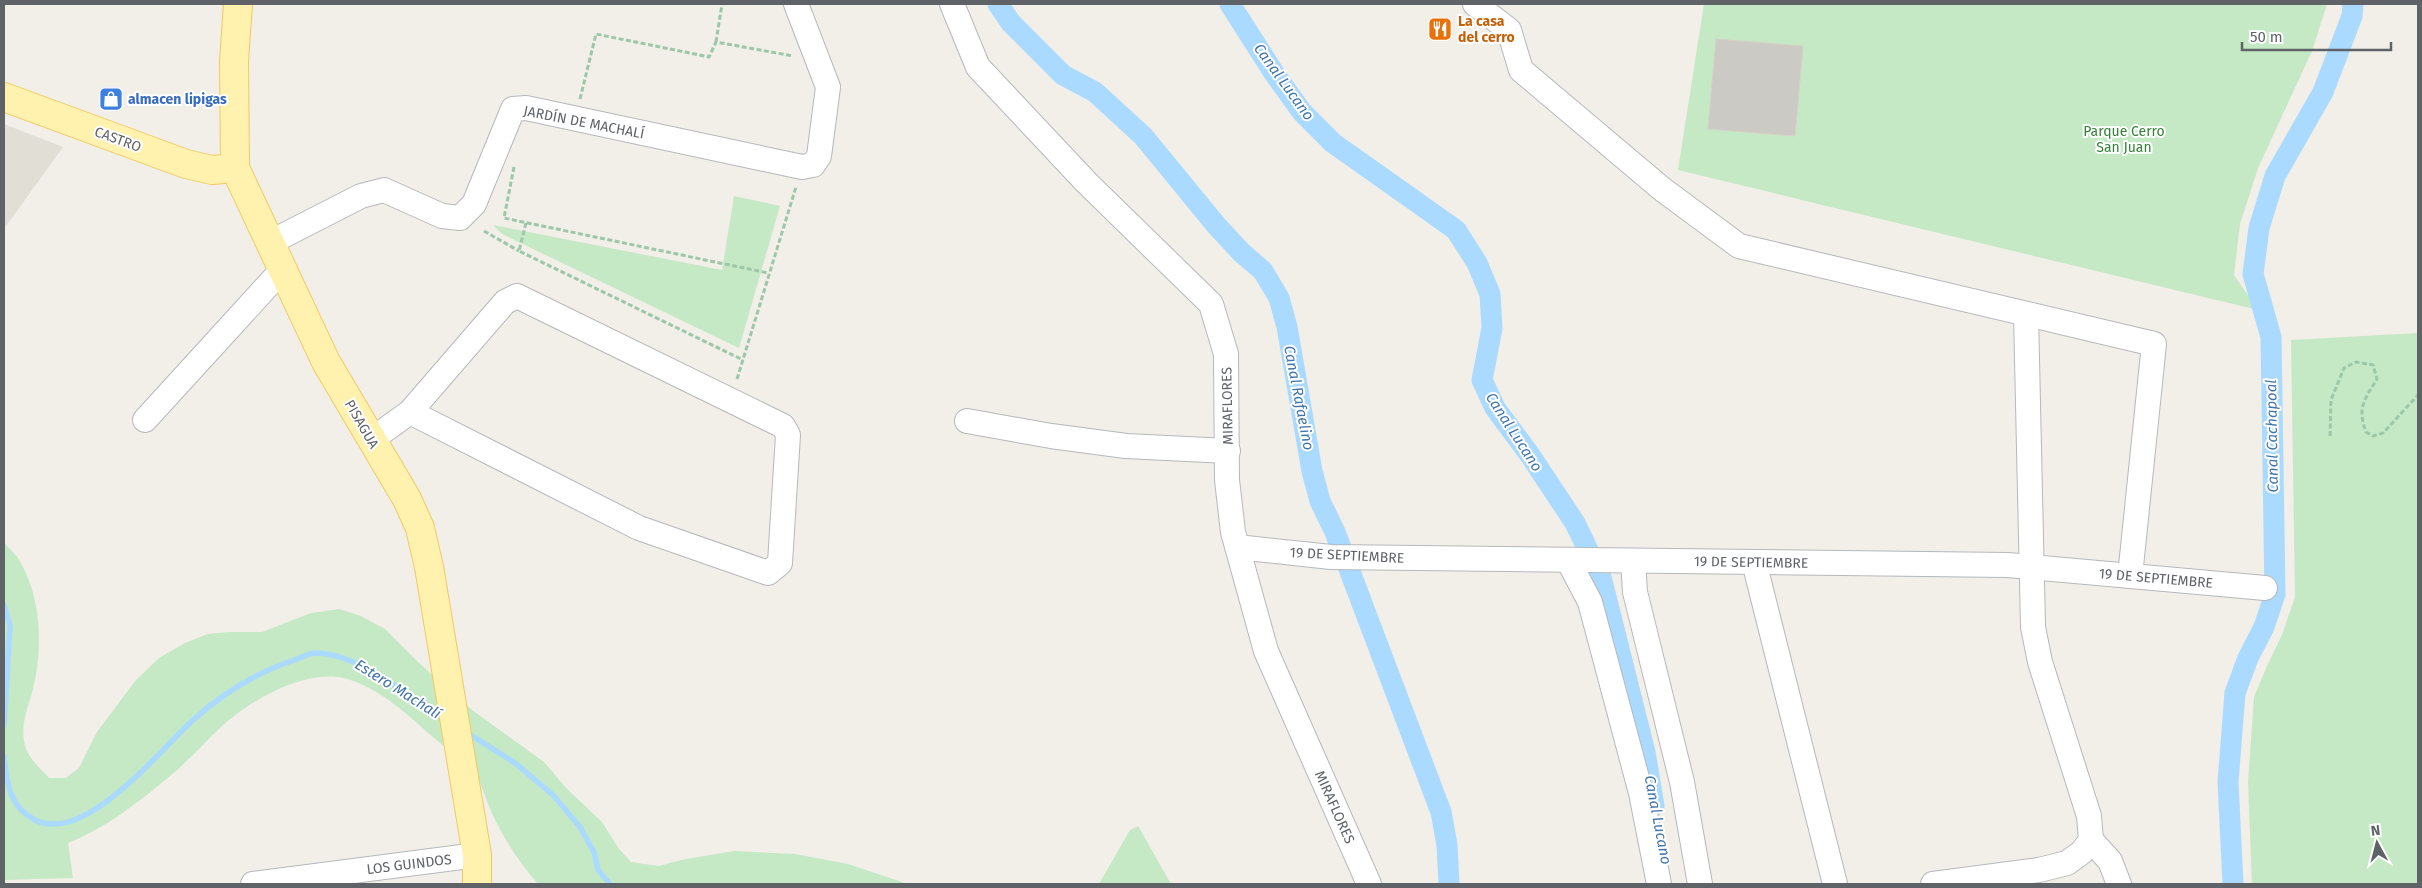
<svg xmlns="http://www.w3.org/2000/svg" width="2422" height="888" font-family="'Fira Sans',sans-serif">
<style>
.education{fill:#e1ded6}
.green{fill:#c5e8c5}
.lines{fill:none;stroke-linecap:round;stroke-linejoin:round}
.stream{stroke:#aadaff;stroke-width:5.5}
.canal{stroke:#aadaff;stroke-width:21}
.building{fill:#cccac5;stroke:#d6d1c6}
.street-casing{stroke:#b5b8bc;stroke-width:26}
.primary-casing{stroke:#f2c960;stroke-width:30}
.path{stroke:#9cc7a9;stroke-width:3;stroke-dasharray:5 2.5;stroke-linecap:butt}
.street{stroke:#fff;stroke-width:24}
.primary{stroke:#fff2af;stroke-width:28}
.labels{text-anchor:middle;stroke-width:4;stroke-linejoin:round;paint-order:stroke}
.food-label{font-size:14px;font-weight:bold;fill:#c56008;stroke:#fff;text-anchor:start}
.shop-label{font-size:14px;font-weight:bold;fill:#366cbe;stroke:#fff;text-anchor:start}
.street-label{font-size:14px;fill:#5f6368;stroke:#fff}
.park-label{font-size:14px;fill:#348238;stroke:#fff}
.water-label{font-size:15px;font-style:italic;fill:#4174aa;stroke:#fff}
</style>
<rect width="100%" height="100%" fill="#f1efe8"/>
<path class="education" d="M4 124 63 147 4 229Z"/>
<g class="green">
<path d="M1704 4H2327L2312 51 2258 168 2240 224 2234 275 2258 310 1678 170Z"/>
<path d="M734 196 780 206 739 348 502 234 493 225 722 270Z"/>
<path d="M2418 333V884H2252L2248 782 2254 697 2267 666 2282 635 2295 597 2291 340Z"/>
<path d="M4 542C9 549 17 555 21 563 42 601 43 651 32 693 27 710 20 726 25 745 28 758 40 768 49 778H66L79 768 97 732 136 680 159 658 185 643 208 634 229 632H262L311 613 339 609 361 616 385 629 420 664 472 710 544 762 567 789 602 822 619 849 631 862 659 866 681 860 734 851 795 854 848 864 908 884H538C519 862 503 838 491 811 484 796 482 780 469 768 459 757 446 748 434 738 408 715 379 687 344 678 304 669 249 701 221 727 203 744 187 762 169 777 137 803 106 828 68 843L73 878 4 880Z"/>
<path d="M1138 826 1171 884H1099L1130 830Z"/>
</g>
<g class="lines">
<g class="stream">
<path d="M4 605 10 625 4 726"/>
<path d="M466 732 515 763 553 795 580 827 594 852 598 870 610 884"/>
<path d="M4 756C7 783 9 807 35 820 85 845 160 750 193 720 223 693 260 671 297 659 303 657 310 653 315 653 360 653 408 697 445 720"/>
</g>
<g class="canal">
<path d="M998 4 1011 23 1063 75 1095 92 1143 136 1216 225 1241 252 1263 271 1279 298 1287 327 1312 471 1320 501 1335 532 1441 812 1447 845 1449 884"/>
<path d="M1230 4 1274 73 1302 112 1333 143 1456 230 1477 263 1490 294 1492 328 1482 380 1495 408 1530 455 1575 523 1601 577 1645 752 1654 806"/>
<path d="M2233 884 2228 782 2235 693 2248 658 2264 627 2275 594 2271 337 2253 274 2259 228 2275 176 2323 92 2352 16 2353 4"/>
</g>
</g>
<path class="building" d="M1716 39 1803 46 1795 136 1708 129Z"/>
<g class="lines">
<g class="street-casing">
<g id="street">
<path d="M952 4 978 67 1087 183 1211 304 1226 354 1227 480 1233 532 1266 651 1369 884"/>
<path d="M1475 4 1509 30 1521 70 1662 189 1739 246 2154 344 2130 576"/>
<path d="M269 243 361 196 384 190 442 216 460 218 474 204 513 109 526 108 802 167 813 165 819 156 828 87 796 4"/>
<path d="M145 420 281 271"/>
<path d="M967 421 1051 436 1126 446 1228 451"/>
<path d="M371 440 410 412 505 302 517 296 783 426 788 435 780 563 768 573 639 528 410 412"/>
<path d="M1237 547 1331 557 2008 565 2265 588"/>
<path d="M1568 560 1590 602 1641 793 1659 884"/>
<path d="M1633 561 1635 592 1682 782 1700 884"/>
<path d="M1754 562 1835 884"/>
<path d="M2091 840 2110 861 2119 884"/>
<path d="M253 884 477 855"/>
<path d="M1933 884 2039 870 2067 863 2082 852 2091 840 2089 816 2040 662 2033 627 2026 314"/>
</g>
</g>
<g class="primary-casing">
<g id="primary">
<path d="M238 4 234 61 235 168 326 362 407 499 420 528 429 567 477 855V884"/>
<path d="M4 97 186 164 212 170 235 168"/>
</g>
</g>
<g class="path">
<path d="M716 42 722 4"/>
<path d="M580 99 596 34 709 57 716 42 793 56"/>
<path d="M514 167 504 218 768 273"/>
<path d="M526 223 519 251 743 360"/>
<path d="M484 231 519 251"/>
<path d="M737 379 796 187"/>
<path d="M2330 436 2331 400 2344 368 2356 362 2373 365 2377 379C2364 400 2357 408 2366 432L2373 436 2383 433 2418 395"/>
</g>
<use href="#street" class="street"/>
<use href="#primary" class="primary"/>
</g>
<defs>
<g id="restaurant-square" transform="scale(1.25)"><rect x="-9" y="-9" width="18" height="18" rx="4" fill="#e8710a" stroke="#fff"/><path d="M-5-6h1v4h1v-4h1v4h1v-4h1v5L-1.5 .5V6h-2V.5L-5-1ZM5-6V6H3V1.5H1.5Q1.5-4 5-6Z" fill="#fff"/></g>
<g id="shop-square" transform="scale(1.25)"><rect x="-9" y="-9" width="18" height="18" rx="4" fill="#3f7fe0" stroke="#fff"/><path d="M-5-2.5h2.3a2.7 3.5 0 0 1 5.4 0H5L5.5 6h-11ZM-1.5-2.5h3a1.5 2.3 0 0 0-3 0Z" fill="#fff"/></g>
</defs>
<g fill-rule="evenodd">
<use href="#restaurant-square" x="1440" y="29"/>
<use href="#shop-square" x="111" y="99"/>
</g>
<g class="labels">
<g class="food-label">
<text x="1458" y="26">La casa<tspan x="1458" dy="16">del cerro</tspan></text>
</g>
<g class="shop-label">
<text x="128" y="104">almacen lipigas</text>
</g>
<g class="street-label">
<text transform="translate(584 122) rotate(11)" y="5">JARDÍN DE MACHALÍ</text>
<text transform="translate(118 139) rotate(20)" y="5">CASTRO</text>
<text transform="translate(1227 406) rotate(-91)" y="5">MIRAFLORES</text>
<text transform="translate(362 424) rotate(60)" y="5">PISAGUA</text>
<text transform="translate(1347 555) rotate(3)" y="5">19 DE SEPTIEMBRE</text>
<text transform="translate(1751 562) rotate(1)" y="5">19 DE SEPTIEMBRE</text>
<text transform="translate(2156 578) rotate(5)" y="5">19 DE SEPTIEMBRE</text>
<text transform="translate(1335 807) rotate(66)" y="5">MIRAFLORES</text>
<text transform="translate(409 864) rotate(-7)" y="5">LOS GUINDOS</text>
</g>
<g class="park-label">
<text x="2124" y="136">Parque Cerro<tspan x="2124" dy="16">San Juan</tspan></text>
</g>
<g class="water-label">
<text transform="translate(1284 82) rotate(54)" y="5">Canal Lucano</text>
<text transform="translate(1299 398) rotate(79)" y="5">Canal Rafaelino</text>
<text transform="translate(1514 432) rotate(57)" y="5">Canal Lucano</text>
<text transform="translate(2272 436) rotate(-91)" y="5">Canal Cachapoal</text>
<text transform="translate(398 689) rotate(32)" y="5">Estero Machalí</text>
<text transform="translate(1658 820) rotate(79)" y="5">Canal Lucano</text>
</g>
</g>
<rect width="2422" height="888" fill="none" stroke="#5f6368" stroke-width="10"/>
<g transform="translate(2377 843) rotate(353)" stroke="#ffffff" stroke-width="4" paint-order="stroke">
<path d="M0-4L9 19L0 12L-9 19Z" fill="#5f6368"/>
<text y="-8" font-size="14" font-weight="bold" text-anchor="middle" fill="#5f6368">N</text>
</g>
<path d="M2242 42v8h149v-8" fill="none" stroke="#5f6368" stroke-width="2.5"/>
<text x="2250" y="42" font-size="15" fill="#5f6368" stroke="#ffffff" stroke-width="4" paint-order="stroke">50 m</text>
</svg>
